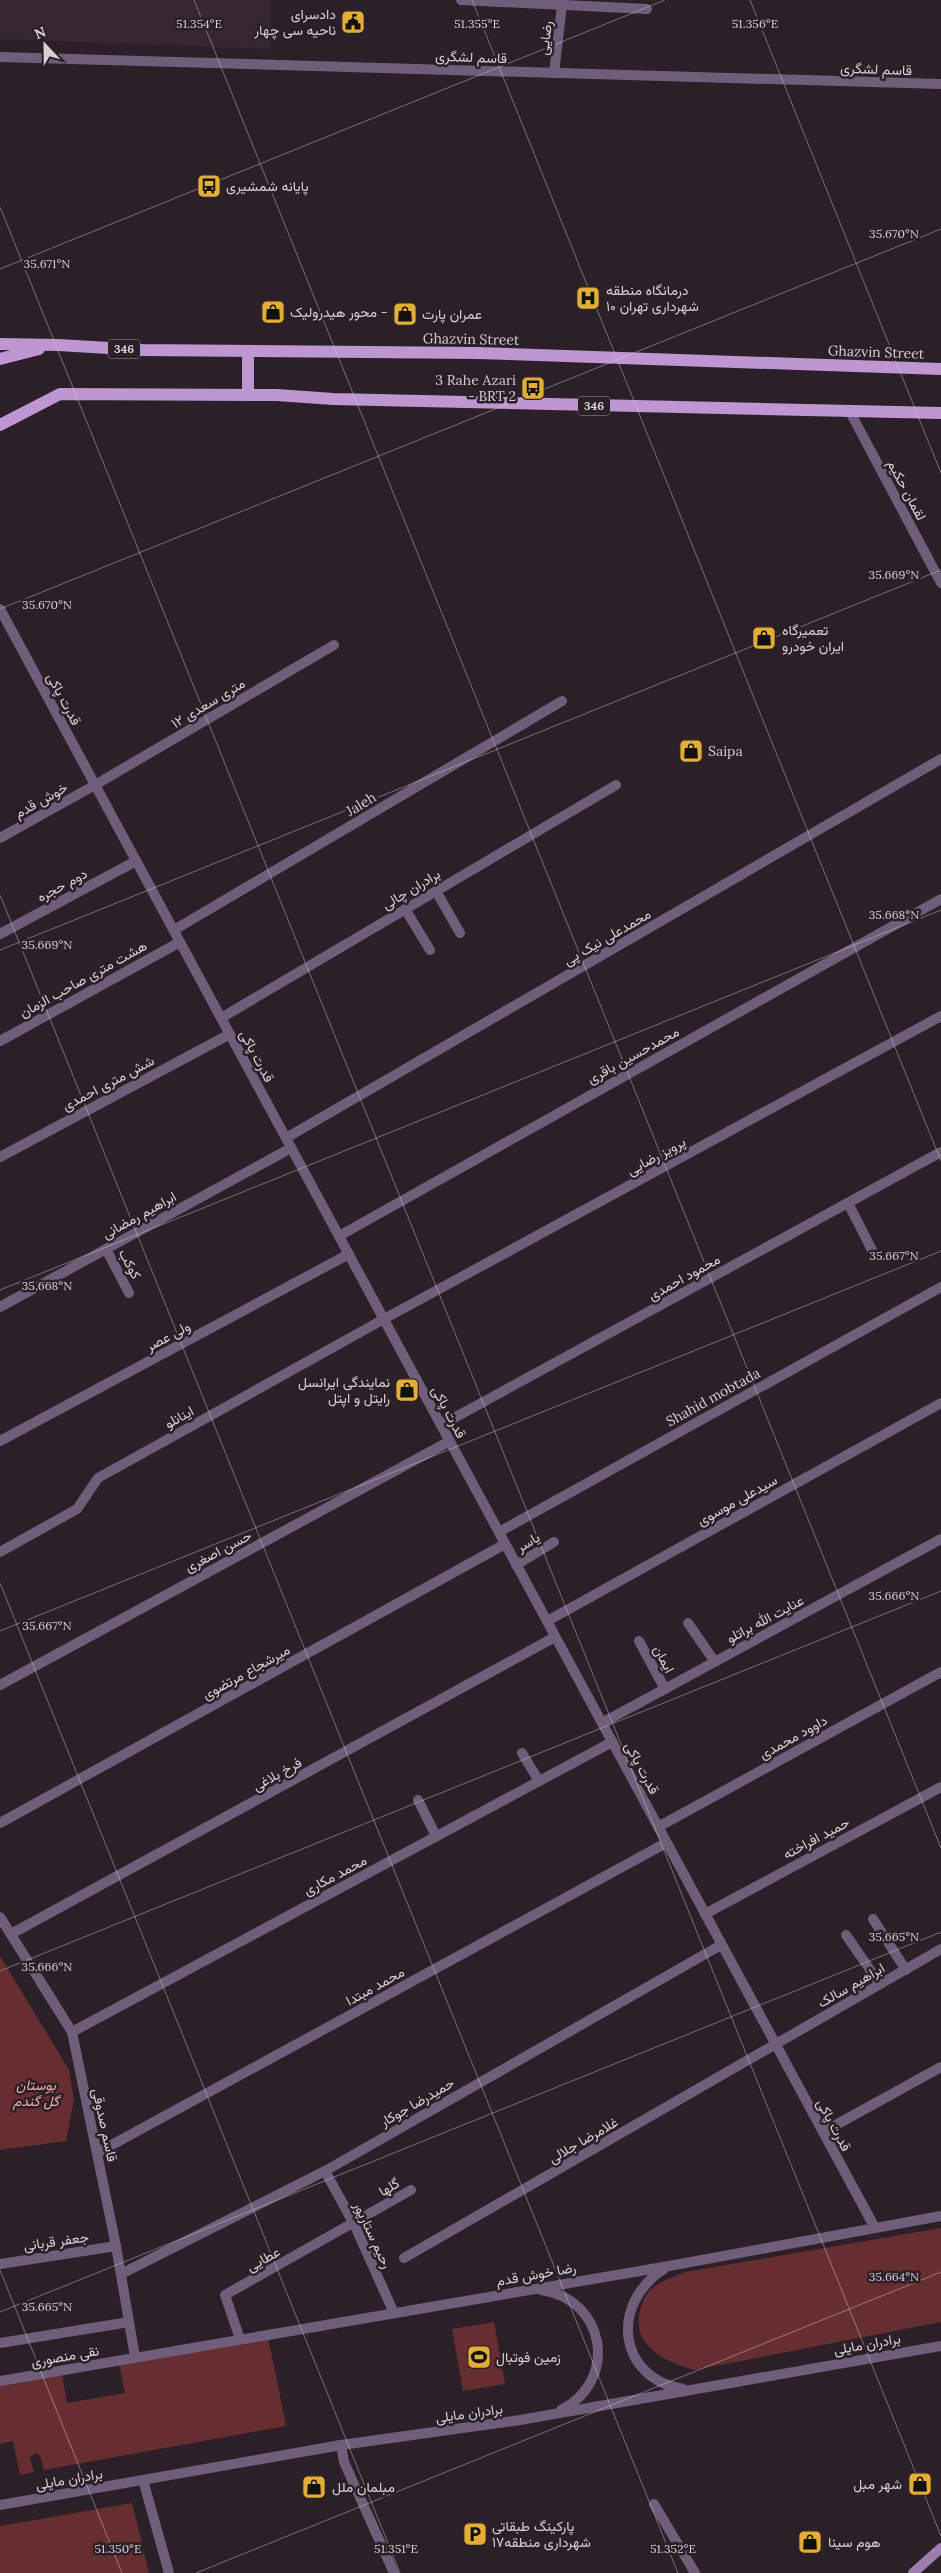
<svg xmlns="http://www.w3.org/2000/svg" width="941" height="2573" font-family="Lora,Vazirmatn,serif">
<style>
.built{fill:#372733}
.green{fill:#662e31}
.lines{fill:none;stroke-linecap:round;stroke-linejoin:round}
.minor{stroke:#705d7a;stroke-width:10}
.tertiary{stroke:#705d7a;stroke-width:10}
.secondary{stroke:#9c7dab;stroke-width:10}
.primary{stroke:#be96d1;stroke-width:12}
.ticks{fill:none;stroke:#d7d0d5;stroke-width:1;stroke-opacity:0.45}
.labels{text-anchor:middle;stroke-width:5;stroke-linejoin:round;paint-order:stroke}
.shield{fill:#2b2028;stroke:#a39ba1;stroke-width:1}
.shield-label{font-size:12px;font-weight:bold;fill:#d7d0d5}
.poi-label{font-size:14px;fill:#d7d0d5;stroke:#2b2028;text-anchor:start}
.street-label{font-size:14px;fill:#d7d0d5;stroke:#2b2028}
.park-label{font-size:14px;font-style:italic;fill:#f2aaab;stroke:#2b2028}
.ticks-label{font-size:12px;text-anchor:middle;fill:#d7d0d5;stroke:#2b2028;stroke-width:5;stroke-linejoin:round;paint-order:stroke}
</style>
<rect width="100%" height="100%" fill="#2b2028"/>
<path class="built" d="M0 0H271L270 49 0 39Z"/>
<g class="green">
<path d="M0 1956 69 2070 74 2100 66 2141 0 2150Z"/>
<path d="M941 2228V2322L694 2370C667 2362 631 2347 640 2311 642 2303 645 2295 650 2290 660 2281 674 2277 685 2272Z"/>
<path d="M494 2322 505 2384 463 2391 452 2329Z"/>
<path d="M268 2337 286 2426 44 2470 40 2456 35 2453 30 2457 34 2472 20 2475 13 2441 0 2444V2385L62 2374 67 2403 125 2393 119 2364Z"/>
<path d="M132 2503 149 2573H0V2526Z"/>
</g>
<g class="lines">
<g class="minor">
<path d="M461 0 647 9"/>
<path d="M0 57 941 84"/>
<path d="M554 73 562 5"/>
<path d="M0 838 95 785 334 645"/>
<path d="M436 891 460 933"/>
<path d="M405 909 430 950"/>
<path d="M174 930 562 701"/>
<path d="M0 934 136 861"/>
<path d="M221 1018 616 785"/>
<path d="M0 1041 180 942"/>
<path d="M286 1138 941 759"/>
<path d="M0 1157 230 1034"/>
<path d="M848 1203 874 1254"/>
<path d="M339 1236 941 899"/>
<path d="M106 1249 129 1293"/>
<path d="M0 1307 291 1148"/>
<path d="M441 1425 941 1152"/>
<path d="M0 1441 349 1254"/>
<path d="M499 1532 941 1287"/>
<path d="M0 1552 77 1509 98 1478 384 1319 941 1016"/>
<path d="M516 1565 554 1542"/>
<path d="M547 1621 941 1403"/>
<path d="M688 1623 715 1662"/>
<path d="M639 1641 665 1689"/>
<path d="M0 1685 450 1441"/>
<path d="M602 1723 941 1539"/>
<path d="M522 1753 539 1781"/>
<path d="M418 1800 436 1836"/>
<path d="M0 1823 505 1544"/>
<path d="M658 1827 941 1672"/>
<path d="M705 1914 941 1787"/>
<path d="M873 1919 906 1970"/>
<path d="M11 1934 555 1637"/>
<path d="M846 1935 880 1984"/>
<path d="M72 2032 612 1742"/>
<path d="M823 2132 941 2067"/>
<path d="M97 2153 666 1843"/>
<path d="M325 2171 354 2224 394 2313"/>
<path d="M404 2258 941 1949"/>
<path d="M0 2264 116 2246"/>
<path d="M121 2274 325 2171 721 1945"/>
<path d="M240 2339 225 2295 411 2190"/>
<path d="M0 2343 129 2322"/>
<path d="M341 2445 344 2462 394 2573"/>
<path d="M143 2480 169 2573"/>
<path d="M654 2504 695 2573"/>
</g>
<g class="tertiary">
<path d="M849 410 941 583"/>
<path d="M0 609 875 2228"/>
<path d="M0 1917 72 2032 116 2246 135 2357"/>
<path d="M664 2269C610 2303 617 2378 683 2389"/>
<path d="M541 2290C606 2299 619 2381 561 2410"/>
<path d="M0 2381 669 2266 941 2216"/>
<path d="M0 2505 341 2445 520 2420 941 2346"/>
</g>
<path class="secondary" d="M913 2573 941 2548"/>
<g class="primary">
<path d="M0 344 58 345 142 350 478 353 941 369"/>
<path d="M0 359 39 349"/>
<path d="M248 395V352"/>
<path d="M0 425 60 394 277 395 333 399 941 413"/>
</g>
</g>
<path class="ticks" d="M194 0 941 1848M472 0 941 1161M750 0 941 473M0 207 941 2536M0 269 665 0M0 609 941 229M0 895 678 2573M0 950 941 570M0 1290 941 910M0 1583 400 2573M0 1631 941 1251M0 1971 941 1591M0 2270 122 2573M0 2312 941 1932M196 2573 941 2272"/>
<defs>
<g id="civic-square" transform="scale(1.25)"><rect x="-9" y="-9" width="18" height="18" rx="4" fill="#e4ad35" stroke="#2b2028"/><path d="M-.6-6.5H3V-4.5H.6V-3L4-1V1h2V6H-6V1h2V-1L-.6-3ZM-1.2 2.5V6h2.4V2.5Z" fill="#111"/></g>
<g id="bus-square" transform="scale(1.25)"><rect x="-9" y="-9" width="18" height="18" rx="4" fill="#e4ad35" stroke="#2b2028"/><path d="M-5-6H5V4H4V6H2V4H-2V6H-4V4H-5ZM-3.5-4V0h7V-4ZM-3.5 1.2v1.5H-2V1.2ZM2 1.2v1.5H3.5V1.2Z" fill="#111"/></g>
<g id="hospital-square" transform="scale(1.25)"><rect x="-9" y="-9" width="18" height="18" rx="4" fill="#e4ad35" stroke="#2b2028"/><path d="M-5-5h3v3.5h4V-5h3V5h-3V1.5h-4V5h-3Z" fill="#111"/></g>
<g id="shop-square" transform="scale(1.25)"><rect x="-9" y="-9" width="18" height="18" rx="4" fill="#e4ad35" stroke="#2b2028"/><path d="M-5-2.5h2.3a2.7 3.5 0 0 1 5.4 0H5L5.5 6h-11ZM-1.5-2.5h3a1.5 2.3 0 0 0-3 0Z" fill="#111"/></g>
<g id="stadium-square" transform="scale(1.25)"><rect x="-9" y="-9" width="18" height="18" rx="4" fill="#e4ad35" stroke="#2b2028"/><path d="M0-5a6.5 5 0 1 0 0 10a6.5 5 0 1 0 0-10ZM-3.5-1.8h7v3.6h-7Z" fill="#111"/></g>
<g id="parking-square" transform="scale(1.25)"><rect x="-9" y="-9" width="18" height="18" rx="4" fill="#e4ad35" stroke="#2b2028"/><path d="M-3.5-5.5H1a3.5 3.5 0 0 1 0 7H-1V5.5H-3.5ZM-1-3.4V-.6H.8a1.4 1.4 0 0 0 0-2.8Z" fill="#111"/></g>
</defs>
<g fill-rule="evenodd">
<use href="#civic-square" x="353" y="22"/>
<use href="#bus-square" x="209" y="186"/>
<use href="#hospital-square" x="588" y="298"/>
<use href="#shop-square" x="273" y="312"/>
<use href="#shop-square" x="405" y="314"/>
<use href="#bus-square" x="533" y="388"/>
<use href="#shop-square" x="764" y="638"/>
<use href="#shop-square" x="691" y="751"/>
<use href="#shop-square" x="407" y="1390"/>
<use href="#stadium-square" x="479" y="2357"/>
<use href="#shop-square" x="920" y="2484"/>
<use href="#shop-square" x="314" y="2487"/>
<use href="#parking-square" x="475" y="2534"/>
<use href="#shop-square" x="810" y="2542"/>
</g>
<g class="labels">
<g class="shield">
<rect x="108" y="339.5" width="32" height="19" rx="4"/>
<rect x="578" y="396.5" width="32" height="19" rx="4"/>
</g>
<g class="shield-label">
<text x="124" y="353">346</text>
<text x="594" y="410">346</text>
</g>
<g class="poi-label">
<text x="336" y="19" text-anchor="end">دادسرای<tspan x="336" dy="16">ناحیه سی چهار</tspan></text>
<text x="226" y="191">پایانه شمشیری</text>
<text x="606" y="295">درمانگاه منطقه<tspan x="606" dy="16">۱۰ شهرداری تهران</tspan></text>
<text x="290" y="317">محور هیدرولیک -</text>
<text x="422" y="319">عمران پارت</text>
<text x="516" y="385" text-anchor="end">3 Rahe Azari<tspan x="516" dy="16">- BRT 2</tspan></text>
<text x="782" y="635">تعمیرگاه<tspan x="782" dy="16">ایران خودرو</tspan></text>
<text x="708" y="756">Saipa</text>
<text x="390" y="1387" text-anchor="end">نمایندگی ایرانسل<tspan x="390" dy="16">رایتل و اپتل</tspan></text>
<text x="496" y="2362">زمین فوتبال</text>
<text x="902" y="2489" text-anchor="end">شهر مبل</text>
<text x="332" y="2492">مبلمان ملل</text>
<text x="492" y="2531">پارکینگ طبقاتی<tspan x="492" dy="16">شهرداری منطقه۱۷</tspan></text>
<text x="828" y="2547">هوم سینا</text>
</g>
<g class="street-label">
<text transform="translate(545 38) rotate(-83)" y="5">رضایی</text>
<text transform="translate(471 57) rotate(2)" y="5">قاسم لشگری</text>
<text transform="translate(876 69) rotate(2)" y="5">قاسم لشگری</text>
<text transform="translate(471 339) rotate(1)" y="5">Ghazvin Street</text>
<text transform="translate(876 352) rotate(2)" y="5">Ghazvin Street</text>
<text transform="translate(907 490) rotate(62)" y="5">لقمان حکیم</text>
<text transform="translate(64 699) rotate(62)" y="5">قدرت پاکی</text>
<text transform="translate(208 703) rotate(-31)" y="5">۱۲ متری سعدی</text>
<text transform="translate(41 800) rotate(-29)" y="5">خوش قدم</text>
<text transform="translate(361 804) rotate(-31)" y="5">Jaleh</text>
<text transform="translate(62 885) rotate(-28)" y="5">دوم حجره</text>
<text transform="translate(411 889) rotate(-31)" y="5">برادران چالی</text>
<text transform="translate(607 937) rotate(-30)" y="5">محمدعلی نیک پی</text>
<text transform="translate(83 979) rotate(-29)" y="5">هشت متری صاحب الزمان</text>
<text transform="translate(633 1055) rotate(-29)" y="5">محمدحسین باقری</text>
<text transform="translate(257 1056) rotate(62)" y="5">قدرت پاکی</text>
<text transform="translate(108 1083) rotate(-28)" y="5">شش متری احمدی</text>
<text transform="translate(656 1156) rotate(-29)" y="5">پرویز رضایی</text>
<text transform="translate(139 1215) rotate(-29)" y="5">ابراهیم رمضانی</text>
<text transform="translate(130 1264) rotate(62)" y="5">کوکب</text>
<text transform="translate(684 1277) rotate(-29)" y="5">محمود احمدی</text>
<text transform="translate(168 1336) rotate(-28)" y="5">ولی عصر</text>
<text transform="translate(713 1397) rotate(-29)" y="5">Shahid mobtada</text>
<text transform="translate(449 1412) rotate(62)" y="5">قدرت پاکی</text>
<text transform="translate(179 1417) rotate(-29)" y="5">اینانلو</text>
<text transform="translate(737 1500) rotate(-29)" y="5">سیدعلی موسوی</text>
<text transform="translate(528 1542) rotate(-31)" y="5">یاسر</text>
<text transform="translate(218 1551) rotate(-28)" y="5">حسن اصغری</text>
<text transform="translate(765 1619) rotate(-28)" y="5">عنایت الله براتلو</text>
<text transform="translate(664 1659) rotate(62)" y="5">ایمان</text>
<text transform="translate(246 1672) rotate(-29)" y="5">میرشجاع مرتضوی</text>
<text transform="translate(793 1737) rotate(-29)" y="5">داوود محمدی</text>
<text transform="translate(642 1768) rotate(62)" y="5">قدرت پاکی</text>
<text transform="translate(277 1774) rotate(-29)" y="5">فرخ بلاغی</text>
<text transform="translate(816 1838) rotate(-28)" y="5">حمید افراخته</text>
<text transform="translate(335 1875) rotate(-28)" y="5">محمد مکاری</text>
<text transform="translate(851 1985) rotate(-30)" y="5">ابراهیم سالک</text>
<text transform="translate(375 1986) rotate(-29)" y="5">محمد مبتدا</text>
<text transform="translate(417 2102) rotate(-30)" y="5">حمیدرضا جوکار</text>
<text transform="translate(105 2125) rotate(78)" y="5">قاسم صدوقی</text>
<text transform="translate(834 2125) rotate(62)" y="5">قدرت پاکی</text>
<text transform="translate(583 2140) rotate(-30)" y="5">غلامرضا جلالی</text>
<text transform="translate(389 2187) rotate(-31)" y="5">گلها</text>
<text transform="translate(373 2235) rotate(65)" y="5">رحیم ستارپور</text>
<text transform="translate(56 2241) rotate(-8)" y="5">جعفر قربانی</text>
<text transform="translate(263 2259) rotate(-29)" y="5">عطایی</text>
<text transform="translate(536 2274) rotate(-10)" y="5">رضا خوش قدم</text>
<text transform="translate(867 2344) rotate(-10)" y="5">برادران مایلی</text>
<text transform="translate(65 2356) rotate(-10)" y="5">نقی منصوری</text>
<text transform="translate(469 2413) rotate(-8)" y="5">برادران مایلی</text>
<text transform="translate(69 2479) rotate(-10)" y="5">برادران مایلی</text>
</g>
<g class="park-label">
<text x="36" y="2090">بوستان<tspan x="36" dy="16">گل گندم</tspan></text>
</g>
</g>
<g class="ticks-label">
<text x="199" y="28">51.354°E</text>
<text x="477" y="28">51.355°E</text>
<text x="755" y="28">51.356°E</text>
<text x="894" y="238">35.670°N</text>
<text x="47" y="268">35.671°N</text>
<text x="894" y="579">35.669°N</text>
<text x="47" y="609">35.670°N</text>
<text x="894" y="919">35.668°N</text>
<text x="47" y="949">35.669°N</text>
<text x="894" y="1260">35.667°N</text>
<text x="47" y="1290">35.668°N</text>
<text x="894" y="1600">35.666°N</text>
<text x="47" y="1630">35.667°N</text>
<text x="894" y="1941">35.665°N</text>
<text x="47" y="1971">35.666°N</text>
<text x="894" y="2281">35.664°N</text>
<text x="47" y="2311">35.665°N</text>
<text x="118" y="2553">51.350°E</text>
<text x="396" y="2553">51.351°E</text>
<text x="673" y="2553">51.352°E</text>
</g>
<g transform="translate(45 45) rotate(338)" stroke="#2b2028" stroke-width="4" paint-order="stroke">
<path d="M0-4L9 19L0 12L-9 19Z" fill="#d7d0d5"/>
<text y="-8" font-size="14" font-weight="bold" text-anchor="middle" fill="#d7d0d5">N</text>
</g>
</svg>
